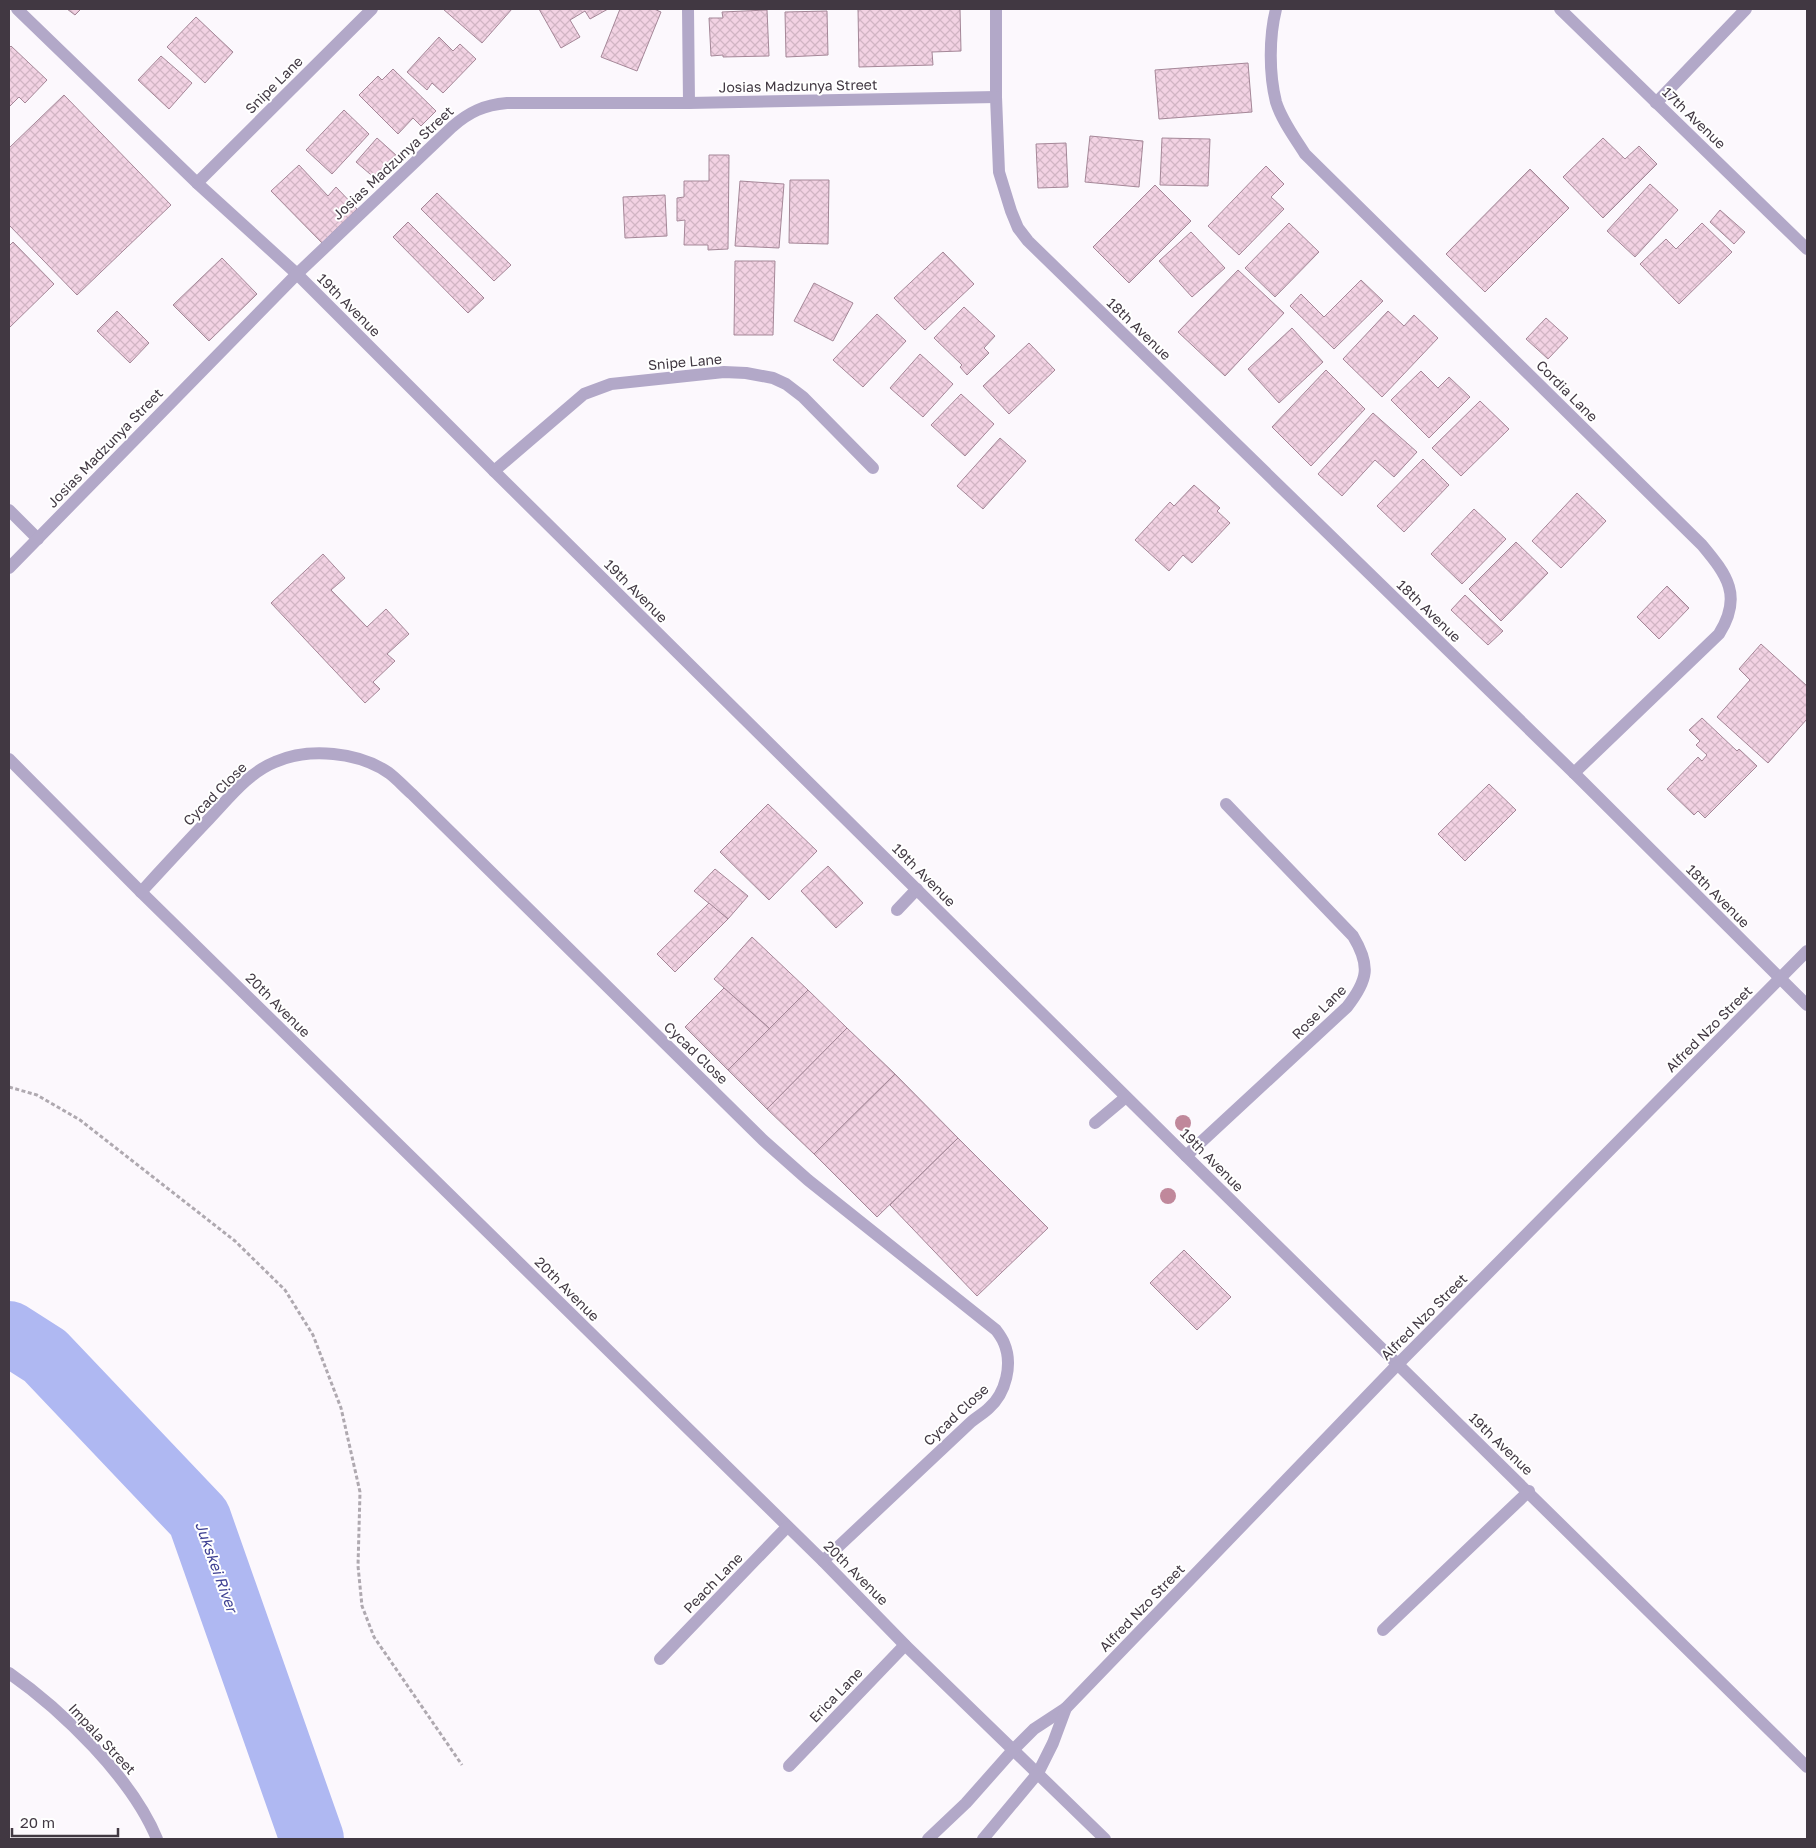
<svg xmlns="http://www.w3.org/2000/svg" width="1816" height="1848" font-family="'Golos Text',sans-serif">
<style>
.lines{fill:none;stroke-linecap:round;stroke-linejoin:round}
.river{stroke:#afb8f2;stroke-width:64}
.building{fill:url(#building-cross-hatch);stroke:#a58798}
.path{stroke:#afa9b0;stroke-width:3;stroke-dasharray:4 2.5;stroke-linecap:butt}
.service{stroke:#b2a8c8;stroke-width:12}
.minor{stroke:#b2a8c8;stroke-width:12}
.tertiary{stroke:#b2a8c8;stroke-width:12}
.tree{fill:#c0889b}
.labels{text-anchor:middle;stroke-width:4;stroke-linejoin:round;paint-order:stroke}
.street-label{font-size:14px;fill:#413842;stroke:#fff}
.water-label{font-size:15px;font-style:italic;fill:#3d3f92;stroke:#fff}
</style>
<defs>
<pattern id="building-cross-hatch" width="8" height="8" patternUnits="userSpaceOnUse" patternTransform="scale(1.25)"><rect width="8" height="8" fill="#f2d2e3"/><path d="M0 0l8 8M0 8l8-8" fill="none" stroke="#d1b5c4"/></pattern>
</defs>
<rect width="100%" height="100%" fill="#fcf8fd"/>
<g class="lines">
<path class="river" d="M9 1333 45 1356 199 1518 312 1839"/>
</g>
<g class="building">
<path d="M67 9H81L75 15Z"/>
<path d="M443 9H512L482 43Z"/>
<path d="M539 9H608L590 19 585 11 570 20 580 37 561 48Z"/>
<path d="M620 9H654L661 12 637 71 601 57Z"/>
<path d="M858 9H960L961 51 932 52 933 65 859 67Z"/>
<path d="M767 10 769 56 723 57V55L711 56 709 18H723L722 12Z"/>
<path d="M827 11 828 55 786 57 785 12Z"/>
<path d="M196 17 233 52 205 83 167 47Z"/>
<path d="M439 37 453 51 460 44 476 59 443 93 432 83 427 90 407 72Z"/>
<path d="M11 46 47 80 25 103 19 97 9 107V48Z"/>
<path d="M161 56 192 83 169 109 138 80Z"/>
<path d="M1248 63 1252 112 1159 119 1155 70Z"/>
<path d="M393 69 436 111 421 126 413 118 398 134 359 95 378 76 382 80Z"/>
<path d="M64 95 171 205 77 295 9 225V148Z"/>
<path d="M344 110 369 134 332 174 306 150Z"/>
<path d="M1090 136 1143 141 1139 187 1085 182Z"/>
<path d="M377 138 397 156 377 180 356 162Z"/>
<path d="M1162 138 1210 139 1208 186 1160 185Z"/>
<path d="M1603 138 1625 159 1639 146 1657 164 1603 218 1563 177Z"/>
<path d="M1066 143 1068 187 1038 188 1036 144Z"/>
<path d="M709 155H729L728 249 708 250V245H684L685 220 677 221V198L684 197V181H709Z"/>
<path d="M299 165 328 196 336 187 357 209 322 243 271 191Z"/>
<path d="M1266 166 1284 184 1271 197 1284 209 1239 255 1208 226Z"/>
<path d="M1530 169 1569 208 1485 292 1446 254Z"/>
<path d="M790 180H829L828 244 789 243Z"/>
<path d="M740 181 784 184 779 248 735 246Z"/>
<path d="M1650 184 1678 210 1635 257 1607 231Z"/>
<path d="M1155 185 1191 221 1129 283 1093 247Z"/>
<path d="M437 193 511 265 494 281 421 209Z"/>
<path d="M665 195 667 236 625 238 623 197Z"/>
<path d="M1720 210 1745 232 1734 244 1710 222Z"/>
<path d="M408 222 484 298 468 313 393 237Z"/>
<path d="M1289 223 1319 252 1275 297 1245 268Z"/>
<path d="M1702 223 1732 252 1679 304 1640 264 1666 239 1676 249Z"/>
<path d="M1191 232 1225 268 1192 297 1159 261Z"/>
<path d="M13 242 54 284 9 328V246Z"/>
<path d="M943 252 974 284 925 330 894 298Z"/>
<path d="M222 258 257 294 209 341 173 305Z"/>
<path d="M735 261H775L773 335H734Z"/>
<path d="M1238 270 1284 313 1225 376 1178 332Z"/>
<path d="M1361 280 1383 301 1334 349 1290 306 1301 294 1324 317Z"/>
<path d="M814 283 853 303 833 341 794 321Z"/>
<path d="M964 307 995 336 984 348 989 353 967 375 960 367 962 365 934 338Z"/>
<path d="M117 311 149 343 130 363 97 331Z"/>
<path d="M1388 311 1404 326 1414 315 1438 338 1382 397 1343 359Z"/>
<path d="M877 314 906 341 863 387 833 360Z"/>
<path d="M1546 318 1568 338 1548 359 1526 339Z"/>
<path d="M1292 328 1323 362 1279 403 1248 369Z"/>
<path d="M1029 343 1055 370 1009 414 983 386Z"/>
<path d="M920 354 953 384 923 417 890 388Z"/>
<path d="M1326 370 1365 409 1311 466 1272 427Z"/>
<path d="M1421 371 1438 388 1449 377 1470 397 1429 438 1391 400Z"/>
<path d="M961 394 994 424 965 456 931 425Z"/>
<path d="M1480 401 1509 429 1461 476 1432 448Z"/>
<path d="M1373 413 1417 452 1394 477 1375 460 1342 496 1318 474Z"/>
<path d="M1000 438 1026 461 983 509 957 486Z"/>
<path d="M1423 459 1449 485 1404 532 1377 506Z"/>
<path d="M1194 485 1220 508 1217 511 1230 523 1192 563 1183 555 1169 571 1135 540 1170 502 1174 506Z"/>
<path d="M1577 493 1606 521 1561 568 1532 541Z"/>
<path d="M1474 509 1506 539 1462 584 1431 554Z"/>
<path d="M1516 542 1548 573 1501 621 1469 589Z"/>
<path d="M323 554 345 578 331 590 367 627 386 609 409 634 387 654 395 661 373 682 380 689 365 703 271 603Z"/>
<path d="M1667 586 1689 608 1659 639 1637 617Z"/>
<path d="M1465 595 1503 631 1488 645 1451 610Z"/>
<path d="M1761 644 1807 686V719L1768 763 1717 717 1750 680 1739 669Z"/>
<path d="M1702 718 1737 751 1739 749 1757 766 1705 818 1698 811 1694 815 1667 789 1698 757 1702 761 1707 755 1696 745 1700 741 1689 730Z"/>
<path d="M1489 784 1516 810 1465 861 1438 834Z"/>
<path d="M768 804 817 851 769 900 720 852Z"/>
<path d="M828 866 863 903 836 928 801 891Z"/>
<path d="M715 869 748 896 728 919 694 891Z"/>
<path d="M709 903 728 919 675 972 657 954Z"/>
<path d="M752 937 808 990 770 1029 714 979Z"/>
<path d="M724 988 770 1029 728 1070 685 1027Z"/>
<path d="M808 990 847 1028 767 1109 728 1070Z"/>
<path d="M847 1028 895 1074 814 1154 767 1109Z"/>
<path d="M895 1074 958 1138 877 1217 814 1154Z"/>
<path d="M958 1138 1048 1228 977 1296 890 1205Z"/>
<path d="M1184 1250 1231 1297 1197 1330 1150 1283Z"/>
</g>
<g class="lines">
<path class="path" d="M9 1087 37 1095 80 1120 235 1241 285 1290 313 1335 341 1408 360 1492 358 1566 362 1606 374 1637 462 1765"/>
<g class="service">
<path d="M897 910 917 889"/>
<path d="M1095 1123 1126 1097"/>
</g>
<g class="minor">
<path d="M17 9 197 183 297 274 494 471 1186 1156 1807 1767"/>
<path d="M688 9 689 103"/>
<path d="M996 9V97L999 172 1011 211 1018 228 1028 241 1574 773 1807 1005"/>
<path d="M1276 9C1269 37 1269 74 1276 102 1282 121 1295 138 1305 154L1702 545C1727 575 1743 596 1719 634L1574 773"/>
<path d="M1560 9 1807 249"/>
<path d="M1656 103 1746 9"/>
<path d="M197 183 372 9"/>
<path d="M494 471 584 394 611 384 724 372 746 373 773 378 786 384 803 397 873 468"/>
<path d="M9 510 38 539"/>
<path d="M9 568 297 274 452 127C469 112 484 105 507 103H689L996 97"/>
<path d="M9 759 141 892 823 1561 905 1645 1105 1839"/>
<path d="M141 892C164 867 186 843 209 819 229 798 248 773 275 762 309 747 359 752 389 773 397 779 404 787 412 794L763 1140 808 1180 996 1330C999 1334 1002 1338 1004 1343 1013 1364 1006 1393 989 1408 984 1413 977 1417 971 1422L823 1561"/>
<path d="M1186 1156 1347 1007C1368 980 1371 966 1353 936L1226 804"/>
<path d="M1383 1630 1529 1491"/>
<path d="M660 1659 787 1527"/>
<path d="M9 1673C62 1710 132 1778 157 1839"/>
<path d="M789 1766 905 1645"/>
</g>
<g class="tertiary">
<path d="M928 1839 966 1803 1013 1750 1034 1729 1066 1708 1398 1364 1807 951"/>
<path d="M983 1839 1038 1773 1053 1743 1066 1708"/>
</g>
</g>
<g class="tree">
<circle cx="1183" cy="1123" r="8"/>
<circle cx="1168" cy="1196" r="8"/>
</g>
<g class="labels">
<g class="street-label">
<text transform="translate(274 85) rotate(-45)" y="5">Snipe Lane</text>
<text transform="translate(798 86) rotate(-1)" y="5">Josias Madzunya Street</text>
<text transform="translate(1694 118) rotate(44)" y="5">17th Avenue</text>
<text transform="translate(393 163) rotate(-43)" y="5">Josias Madzunya Street</text>
<text transform="translate(349 305) rotate(45)" y="5">19th Avenue</text>
<text transform="translate(1139 329) rotate(44)" y="5">18th Avenue</text>
<text transform="translate(685 362) rotate(-5)" y="5">Snipe Lane</text>
<text transform="translate(1567 391) rotate(45)" y="5">Cordia Lane</text>
<text transform="translate(105 448) rotate(-46)" y="5">Josias Madzunya Street</text>
<text transform="translate(636 591) rotate(45)" y="5">19th Avenue</text>
<text transform="translate(1429 611) rotate(44)" y="5">18th Avenue</text>
<text transform="translate(215 794) rotate(-45)" y="5">Cycad Close</text>
<text transform="translate(924 875) rotate(45)" y="5">19th Avenue</text>
<text transform="translate(1718 896) rotate(45)" y="5">18th Avenue</text>
<text transform="translate(278 1005) rotate(45)" y="5">20th Avenue</text>
<text transform="translate(1319 1012) rotate(-45)" y="5">Rose Lane</text>
<text transform="translate(1709 1029) rotate(-45)" y="5">Alfred Nzo Street</text>
<text transform="translate(696 1053) rotate(44)" y="5">Cycad Close</text>
<text transform="translate(1212 1160) rotate(45)" y="5">19th Avenue</text>
<text transform="translate(567 1289) rotate(45)" y="5">20th Avenue</text>
<text transform="translate(1424 1317) rotate(-45)" y="5">Alfred Nzo Street</text>
<text transform="translate(956 1415) rotate(-43)" y="5">Cycad Close</text>
<text transform="translate(1501 1444) rotate(44)" y="5">19th Avenue</text>
<text transform="translate(856 1573) rotate(45)" y="5">20th Avenue</text>
<text transform="translate(713 1583) rotate(-46)" y="5">Peach Lane</text>
<text transform="translate(1142 1608) rotate(-46)" y="5">Alfred Nzo Street</text>
<text transform="translate(836 1695) rotate(-46)" y="5">Erica Lane</text>
<text transform="translate(102 1739) rotate(47)" y="5">Impala Street</text>
</g>
<g class="water-label">
<text transform="translate(216 1567) rotate(70)" y="5">Jukskei River</text>
</g>
</g>
<rect width="1816" height="1848" fill="none" stroke="#413842" stroke-width="20"/>
<path d="M12 1828v8h106v-8" fill="none" stroke="#413842" stroke-width="2.5"/>
<text x="20" y="1828" font-size="15" fill="#413842" stroke="#ffffff" stroke-width="4" paint-order="stroke">20 m</text>
</svg>
